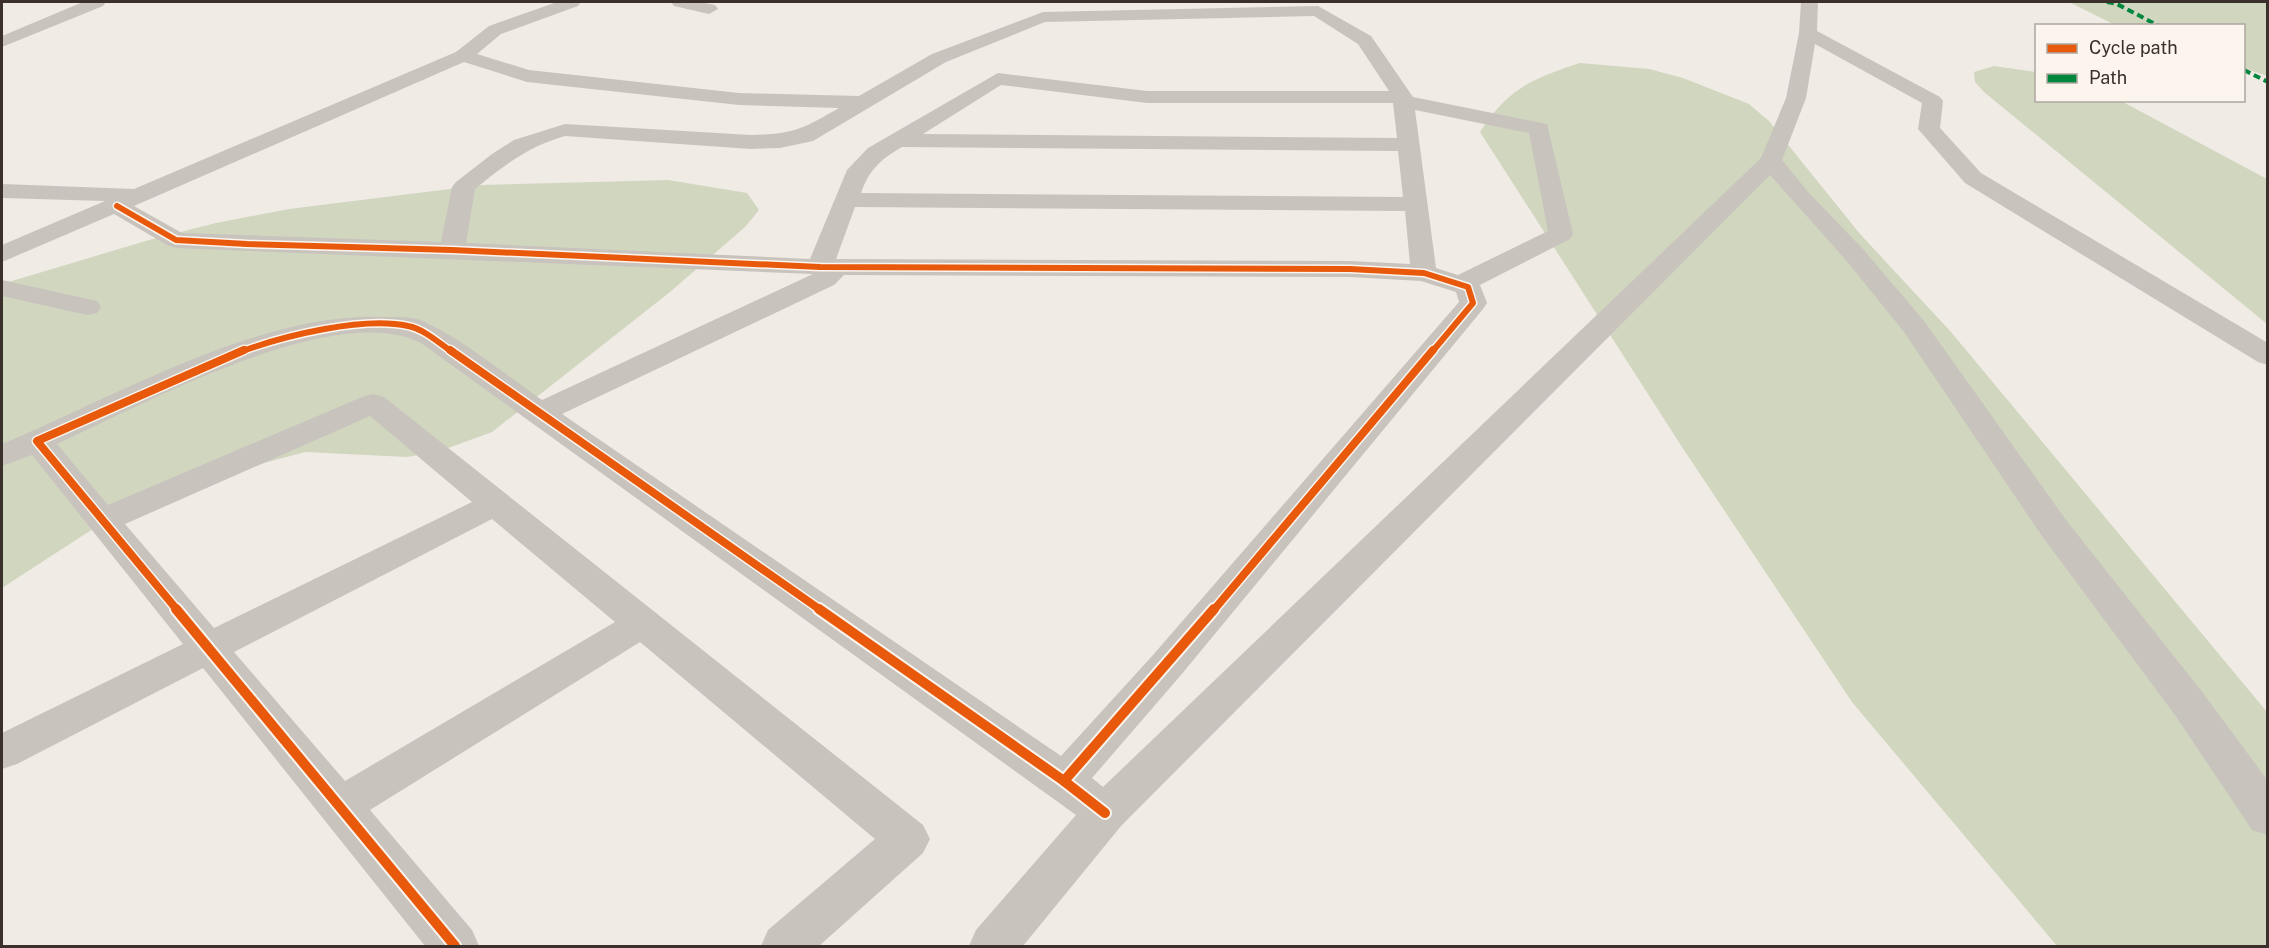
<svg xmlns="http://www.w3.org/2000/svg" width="2269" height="948" font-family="'Public Sans',sans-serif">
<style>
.green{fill:#d1d6bf}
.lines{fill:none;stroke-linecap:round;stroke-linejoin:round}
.minor{fill:#c9c3be;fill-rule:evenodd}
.quiet{stroke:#00873e;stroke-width:4;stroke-dasharray:7 4;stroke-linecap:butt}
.cycleway-far2-casing{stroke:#fbf5ee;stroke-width:9}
.cycleway-far1-casing{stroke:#fbf5ee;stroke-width:11}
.cycleway-casing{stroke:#fbf5ee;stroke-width:14}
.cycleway-far2{stroke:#e8590c;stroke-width:6}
.cycleway-far1{stroke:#e8590c;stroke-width:8}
.cycleway{stroke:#e8590c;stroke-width:10}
</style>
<rect width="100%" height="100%" fill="#f0ebe5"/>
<g class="green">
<path d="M2069 2H2267V76L2244 68V26L2115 25Z"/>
<path d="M1580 63 1649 69 1683 78 1749 104 1769 121 1860 234 1951 332 2267 712V946H2057L1852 702 1682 447 1480 132C1508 88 1532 79 1580 63Z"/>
<path d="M1994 66 2036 72V100L2121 101 2267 179V324L1984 92 1975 82 1974 72Z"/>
<path d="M668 180 747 193 759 210 745 227 670 292 492 432 440 451 407 457 305 452 224 474 122 510 2 588V284L149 240 216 223 289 209 482 185Z"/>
</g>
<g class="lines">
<g class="minor">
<path d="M83 2H106L103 6 2 47V36Z"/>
<path d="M557 2H581L578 6 501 34 477 54 529 70 739 93 859 96 932 54 1043 12 1318 6 1371 36 1413 97 1547 124 1573 234 1570 239 1480 285 1487 303 1483 309 1181 675 1092 778 1103 787 1761 158 1786 98 1799 33 1801 2H1818L1817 31 1940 97 1943 101 1940 128 1981 173 2268 343V365L2258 362 1965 183 1918 129 1922 103 1815 44 1806 98 1782 160 1808 192 1863 249 1924 321 2066 520 2203 693 2268 781V835L2252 830 2175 715 2042 536 1904 332 1845 259 1770 175 1121 826 1023 946H969L976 930 1076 815 421 343C335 299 140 406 57 444L108 505 362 397 373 394 384 397 923 825 930 839 923 853 819 946H761L768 930 875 839 640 642 370 810 472 930 479 946H425L203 668 17 764 2 769V733L183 644 32 455 2 466V444C115 397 259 312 383 317 395 317 408 316 420 320 459 336 506 375 542 400L813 274 176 248 167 245 114 214 2 262V245L105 201 2 198V184L134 189 456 52 489 26ZM1314 16 1358 44 1389 91H1147L998 73 868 148 847 170 810 259 466 243 475 189C503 166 529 146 565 136L751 149 780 148 813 141 946 62 1045 22ZM464 62 527 82 739 105 839 108C802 129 795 134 751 135L565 124 514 140 492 154 456 182 452 187 441 242 182 233 134 206ZM1001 85 1147 103H1393L1397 138 923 134ZM1415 110 1529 133 1548 231 1458 275 1436 268ZM902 147 1398 151 1403 197 861 193C869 170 881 159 902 147ZM855 207 1405 211 1410 264 1350 261 836 259ZM844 275 1350 277 1421 281 1456 292 1459 302 1153 655 1061 756 562 414 834 285ZM370 416 472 502 214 628 125 524ZM492 519 615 622 345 781 234 652Z"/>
<path d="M671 2H699L715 5 718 9 709 14 674 6Z"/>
<path d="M2 280 97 301 101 307 97 313 87 315 2 296Z"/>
</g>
<g class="quiet">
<path d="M2107 2 2117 4 2159 26"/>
<path d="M2244 70 2268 82"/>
</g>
<g class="cycleway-far2-casing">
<g id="cycleway-far2">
<path d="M117 206 176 240 247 244 452 250 820 267 1350 269 1424 273 1468 287 1473 303 1432 352"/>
<path d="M240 352C283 336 363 316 408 326 424 329 439 343 452 352"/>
</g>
</g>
<g class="cycleway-far1-casing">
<g id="cycleway-far1">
<path d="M450 350 822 611"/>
<path d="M178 611 37 441 244 350"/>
<path d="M1213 611 1433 350"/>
</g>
</g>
<g class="cycleway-casing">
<g id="cycleway">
<path d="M176 609 455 946"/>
<path d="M819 609 1064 781"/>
<path d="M1105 813 1064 781 1214 609"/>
</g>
</g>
<use href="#cycleway-far2" class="cycleway-far2"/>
<use href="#cycleway-far1" class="cycleway-far1"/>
<use href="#cycleway" class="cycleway"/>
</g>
<rect width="2269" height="948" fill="none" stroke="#3b302b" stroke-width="6"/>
<rect x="2035" y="24" width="210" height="78" fill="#fbf5ee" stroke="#aea6a0" stroke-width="1.5"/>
<rect x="2047" y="44" width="30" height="9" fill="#e8590c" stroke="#aea6a0" stroke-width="1.5"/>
<text x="2089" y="54" font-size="18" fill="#3b302b">Cycle path</text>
<rect x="2047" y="74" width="30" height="9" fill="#00873e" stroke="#aea6a0" stroke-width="1.5"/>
<text x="2089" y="84" font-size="18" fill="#3b302b">Path</text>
</svg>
